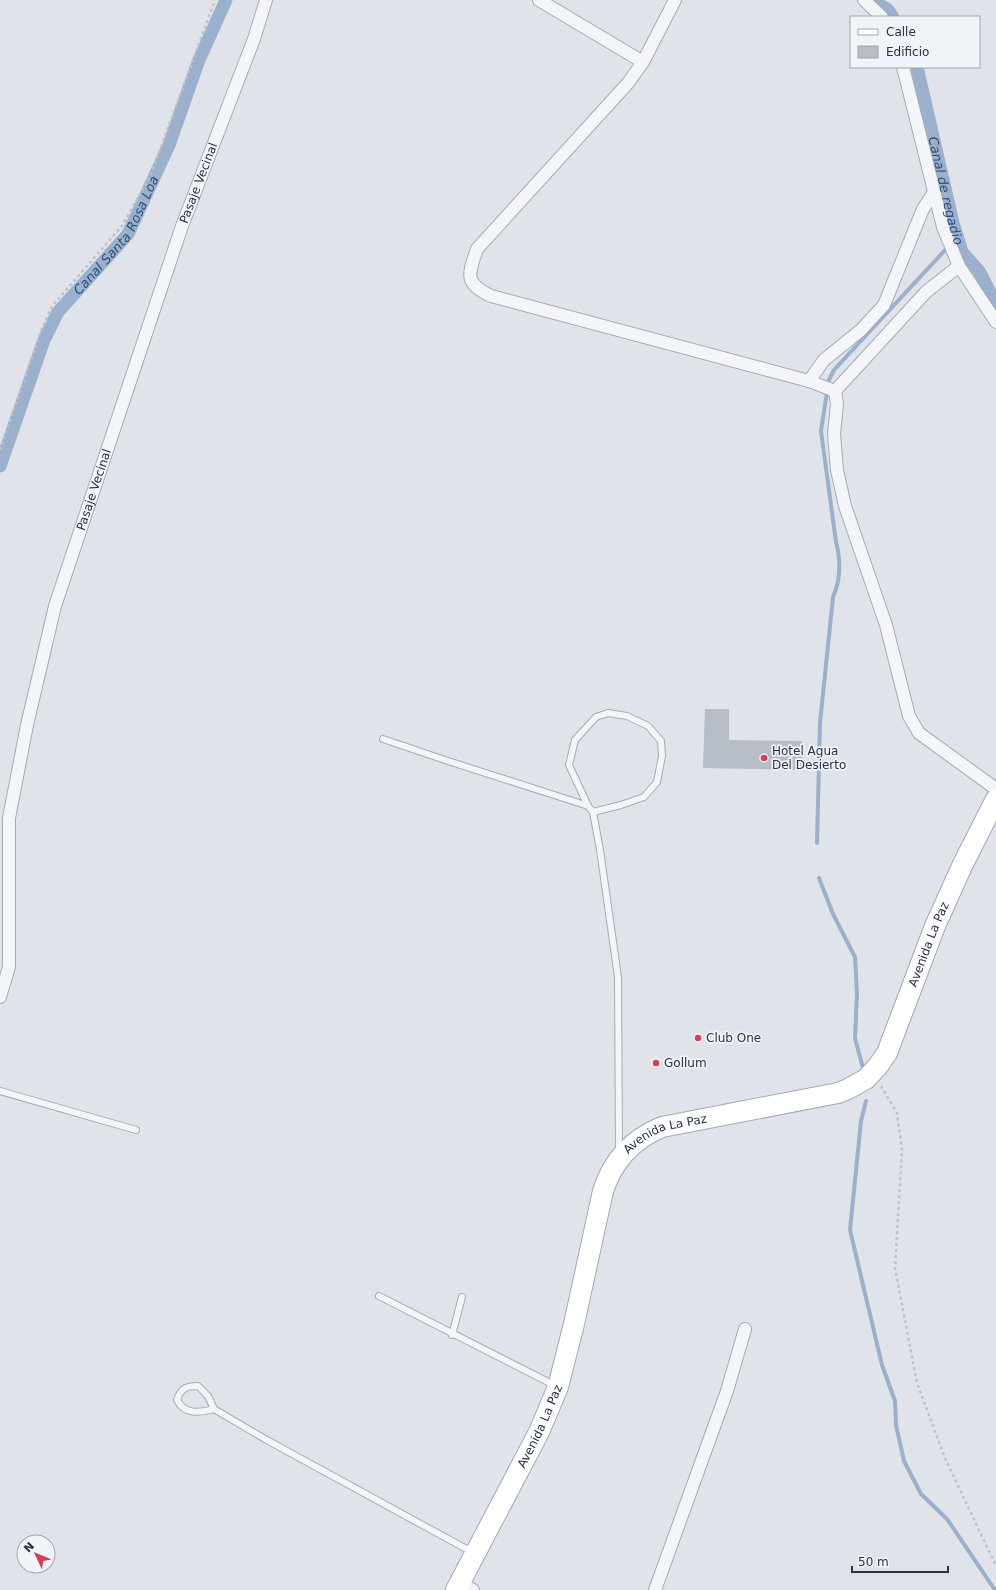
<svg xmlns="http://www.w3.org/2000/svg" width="996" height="1590" font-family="'DejaVu Sans',sans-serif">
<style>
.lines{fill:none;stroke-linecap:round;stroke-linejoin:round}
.stream{stroke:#9ab0cc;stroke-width:4}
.canal{stroke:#9ab0cc;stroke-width:13}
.building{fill:#b7bdc7}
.lane-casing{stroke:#a5abb4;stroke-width:8}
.street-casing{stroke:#a5abb4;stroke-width:14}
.primary-casing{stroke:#9fa8b6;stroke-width:22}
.path{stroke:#bec2c9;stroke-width:2.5;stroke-dasharray:3 3;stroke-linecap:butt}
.lane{stroke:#f3f5f8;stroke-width:6}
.street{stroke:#f3f5f8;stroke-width:12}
.primary{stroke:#fff;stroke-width:20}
.poi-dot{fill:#d53f51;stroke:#f0f3f7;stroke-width:1.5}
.labels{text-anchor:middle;stroke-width:3.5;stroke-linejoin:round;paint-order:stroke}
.street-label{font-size:12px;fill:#283142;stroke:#f0f3f7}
.poi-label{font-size:12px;fill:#283142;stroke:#f0f3f7;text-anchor:start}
.water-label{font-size:13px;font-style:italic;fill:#304e78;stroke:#f0f3f7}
</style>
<rect width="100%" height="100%" fill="#e0e4ea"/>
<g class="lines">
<g class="stream">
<path d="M955 239 958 237"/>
<path d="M828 382 834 370 946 249"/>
<path d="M817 843 820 723 833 597C841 579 841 561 836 542L821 431 827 392"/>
<path d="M819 878 833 914 855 957 857 994 855 1038 863 1068"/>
<path d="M866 1101 861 1121 850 1230 882 1365 895 1401 896 1425 904 1461 921 1494 947 1519 995 1590"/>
</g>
<g class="canal">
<path d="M873 0 888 10 893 17"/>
<path id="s1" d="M917 67 953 223 962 252 979 271 996 304"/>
<path id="s2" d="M0 466 44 340 58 312 128 234 169 145 199 60 226 0"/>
</g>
</g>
<path class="building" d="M705 709H729V740L802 741V770L703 768Z"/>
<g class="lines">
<g class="lane-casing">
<g id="lane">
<path d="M383 739 448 761 576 802 588 806 593 812 600 850 618 977 619 1151"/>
<path d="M588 806 569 765 575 740 596 717 608 713 627 716 648 726 661 741 662 756 657 782 644 797 621 805 593 812"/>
<path d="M0 1091 136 1130"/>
<path d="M379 1296 556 1386"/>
<path d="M452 1335 462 1297"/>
<path d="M214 1409C199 1413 185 1415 177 1400 181 1388 186 1386 198 1386L208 1396 214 1409 265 1439 472 1552"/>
</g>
</g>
<g class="street-casing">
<g id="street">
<path d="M539 0 643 62 675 0"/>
<path d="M864 0 882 17"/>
<path d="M643 62 628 83 477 249C468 275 464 283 491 296L809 381 835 391"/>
<path d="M903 67 943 227 959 266 996 322"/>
<path d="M959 266 926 292 835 391 837 404 834 434 837 470 845 506 886 625 909 716 919 733 996 789"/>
<path d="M809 381 824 360 861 330 884 305 923 209 934 192"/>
<path id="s3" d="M0 997 9 967V818L27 725 55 606 182 226 254 39 266 0"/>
<path d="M460 1583 473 1590"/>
<path d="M655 1590 727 1391 745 1329"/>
</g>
</g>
<g class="primary-casing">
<g id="primary">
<path id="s4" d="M456 1590 539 1432 558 1387 574 1324 603 1191C613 1160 633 1139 662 1127L838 1093 848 1089 866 1079 878 1066 887 1053 935 926 963 864 996 799"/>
</g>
</g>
<g class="path">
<path d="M0 450 42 328 52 306 122 226 151 174 215 0"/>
<path d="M881 1086 897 1113 902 1150 895 1268 917 1383 945 1458 996 1566"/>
</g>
<use href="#lane" class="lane"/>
<use href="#street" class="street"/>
<use href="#primary" class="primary"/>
</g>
<g class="poi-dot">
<circle cx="764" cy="758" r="4"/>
<circle cx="698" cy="1038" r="4"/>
<circle cx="656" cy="1063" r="4"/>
</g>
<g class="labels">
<g class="street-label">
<text dy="4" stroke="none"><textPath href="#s3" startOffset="844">Pasaje Vecinal</textPath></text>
<text dy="4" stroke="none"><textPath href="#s3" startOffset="520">Pasaje Vecinal</textPath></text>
<text dy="4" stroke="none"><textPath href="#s4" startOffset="879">Avenida La Paz</textPath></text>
<text dy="4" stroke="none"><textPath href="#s4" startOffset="519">Avenida La Paz</textPath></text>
<text dy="4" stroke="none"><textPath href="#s4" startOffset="184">Avenida La Paz</textPath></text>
</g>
<g class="poi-label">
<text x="772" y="755">Hotel Agua<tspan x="772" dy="14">Del Desierto</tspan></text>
<text x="706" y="1042">Club One</text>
<text x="664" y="1067">Gollum</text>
</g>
<g class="water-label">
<text dy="5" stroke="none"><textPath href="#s1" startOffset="127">Canal de regadio</textPath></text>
<text dy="5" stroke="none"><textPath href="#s2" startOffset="262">Canal Santa Rosa Loa</textPath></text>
</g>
</g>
<rect x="850" y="16" width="130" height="52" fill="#f0f3f7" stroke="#a0a5af"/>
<rect x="858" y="29" width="20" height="6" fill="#ffffff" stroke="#a0a5af"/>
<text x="886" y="36" font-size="12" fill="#283142">Calle</text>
<rect x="858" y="46" width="20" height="12" fill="#b7bdc7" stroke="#a0a5af"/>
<text x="886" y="56" font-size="12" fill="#283142">Edificio</text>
<g transform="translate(36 1554) rotate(314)"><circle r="19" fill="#f0f3f7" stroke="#a0a5af"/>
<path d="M0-3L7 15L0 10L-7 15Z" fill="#d53f51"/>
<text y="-6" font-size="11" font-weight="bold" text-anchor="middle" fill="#283142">N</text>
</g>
<path d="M852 1566v6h96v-6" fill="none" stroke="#283142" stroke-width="2"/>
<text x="858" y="1566" font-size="12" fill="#283142" stroke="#f0f3f7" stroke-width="3" paint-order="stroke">50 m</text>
</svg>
